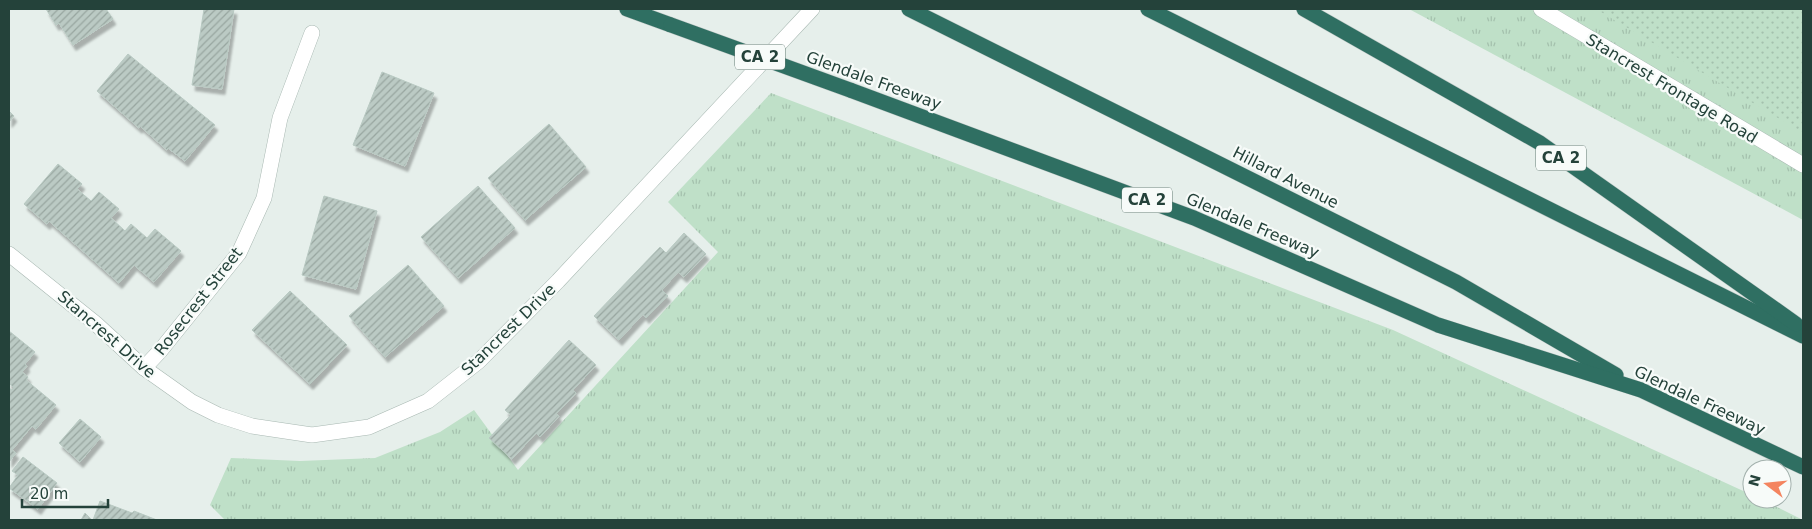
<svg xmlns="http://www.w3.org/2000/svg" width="1812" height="529" font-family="'DejaVu Sans',sans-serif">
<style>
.grass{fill:url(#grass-tufts)}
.park{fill:url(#park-dots)}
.building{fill:url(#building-hatch);stroke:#b8c9c2;filter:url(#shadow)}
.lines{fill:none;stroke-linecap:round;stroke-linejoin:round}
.street-casing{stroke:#a8b8b2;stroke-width:16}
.highway-casing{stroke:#c2cac8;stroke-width:16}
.street{stroke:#fff;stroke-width:15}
.highway{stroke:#2f6f62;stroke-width:15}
.highway-bridge-casing{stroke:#c2cac8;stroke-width:16;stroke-linecap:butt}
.highway-bridge{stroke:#2f6f62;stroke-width:15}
.labels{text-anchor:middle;stroke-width:4.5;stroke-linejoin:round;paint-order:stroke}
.shield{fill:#f7fbf9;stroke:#637a73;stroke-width:1}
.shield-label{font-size:15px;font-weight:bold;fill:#24423a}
.street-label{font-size:16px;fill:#24423a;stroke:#f7fbf9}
</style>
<defs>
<pattern id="grass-tufts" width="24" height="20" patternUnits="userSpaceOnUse" patternTransform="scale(1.25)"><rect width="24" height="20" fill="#bfe0c8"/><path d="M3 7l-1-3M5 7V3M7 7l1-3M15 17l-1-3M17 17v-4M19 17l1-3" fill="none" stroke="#a4c1ad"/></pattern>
<pattern id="park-dots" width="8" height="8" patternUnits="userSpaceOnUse" patternTransform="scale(1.25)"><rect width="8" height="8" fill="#bfe0c8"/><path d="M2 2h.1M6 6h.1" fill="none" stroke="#a4c1ad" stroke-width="1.8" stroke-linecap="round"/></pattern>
<pattern id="building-hatch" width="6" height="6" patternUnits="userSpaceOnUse" patternTransform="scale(1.25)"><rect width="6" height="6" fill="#bbcac4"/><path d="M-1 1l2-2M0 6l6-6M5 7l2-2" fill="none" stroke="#98a6a0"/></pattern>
<filter id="shadow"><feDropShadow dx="3" dy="5.5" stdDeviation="1" flood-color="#0004"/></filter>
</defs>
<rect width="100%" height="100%" fill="#e6efeb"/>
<g class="grass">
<path d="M1409 9H1803V220Z"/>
<path d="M771 93 1393 330 1752 495V499H1761L1803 520H225L210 505 231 458 300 461 375 458 440 432 474 410 518 470 718 252 668 202Z"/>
</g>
<path class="park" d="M1596 9H1803V133Z"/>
<g class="building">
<path d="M46 9H106L113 19 73 45 59 23 56 25Z"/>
<path d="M204 9H234L222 89 192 85Z"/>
<path d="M128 54 215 125 185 161 168 148 167 150 140 126 139 128 97 91Z"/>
<path d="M382 72 434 93 405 166 353 145Z"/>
<path d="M9 111 14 116 9 122Z"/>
<path d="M549 124 586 167 525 220 488 178Z"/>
<path d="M58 164 82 184 77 189 91 201 99 192 119 209 111 218 125 231 131 224 147 238 155 229 181 251 154 282 134 265 119 283 49 221 47 224 24 204Z"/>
<path d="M478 186 515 228 458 278 421 237Z"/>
<path d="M324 196 377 211 356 289 302 275Z"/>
<path d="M684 233 706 254 684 277 678 272 662 290 668 296 646 318 643 314 619 340 594 316 660 247 666 253Z"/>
<path d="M408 265 444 306 385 357 349 316Z"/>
<path d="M290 291 347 345 310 384 252 330Z"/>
<path d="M9 331 35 352 25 364 27 366 22 372 28 377 26 380 56 405 36 429 32 426 12 450 16 453 9 462V388L12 390 14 388 9 383Z"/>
<path d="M569 340 596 365 573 390 576 393 556 414 559 416 540 437 536 433 512 459 489 438 511 415 505 410Z"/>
<path d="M80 419 101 437 80 462 59 443Z"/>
<path d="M23 457 57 483 38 509 9 488 18 475 12 471Z"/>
<path d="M100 501 132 513 134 511 157 520H93Z"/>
<path d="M85 513 92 520H81Z"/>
</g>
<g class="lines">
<g class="street-casing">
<g id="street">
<path d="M1541 9 1803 165"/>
<path d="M9 254 95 323 144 368 192 402 218 415 252 426 312 435 369 427 428 401 479 361 558 281 812 9"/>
<path d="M144 368 160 351 239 253 264 198 280 118 312 33"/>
</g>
</g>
<g class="highway-casing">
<g id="highway">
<path d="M627 9 671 25"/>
<path d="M909 9 1456 282 1616 375"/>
<path d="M1148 9 1803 336"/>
<path d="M1304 9 1540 143 1796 324"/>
<path d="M850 90 1194 218 1438 325 1641 390 1803 467"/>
</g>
</g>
<use href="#street" class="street"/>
<use href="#highway" class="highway"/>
<g class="highway-bridge-casing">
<path id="highway-bridge" d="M671 25 850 90"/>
</g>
<use href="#highway-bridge" class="highway-bridge"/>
</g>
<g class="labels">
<g class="shield">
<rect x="735" y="44.5" width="50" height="25" rx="4"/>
<rect x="1536" y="145.5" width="50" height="25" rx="4"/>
<rect x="1122" y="187.5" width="50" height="25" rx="4"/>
</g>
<g class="shield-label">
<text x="760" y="62">CA 2</text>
<text x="1561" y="163">CA 2</text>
<text x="1147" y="205">CA 2</text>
</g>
<g class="street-label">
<text transform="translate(874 80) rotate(20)" y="6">Glendale Freeway</text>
<text transform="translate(1672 88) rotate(31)" y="6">Stancrest Frontage Road</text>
<text transform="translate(1286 177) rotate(27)" y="6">Hillard Avenue</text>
<text transform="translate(1253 225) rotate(23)" y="6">Glendale Freeway</text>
<text transform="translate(198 301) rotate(-52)" y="6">Rosecrest Street</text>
<text transform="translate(508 329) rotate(-44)" y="6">Stancrest Drive</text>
<text transform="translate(107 334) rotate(41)" y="6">Stancrest Drive</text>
<text transform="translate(1700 400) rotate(25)" y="6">Glendale Freeway</text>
</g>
</g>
<rect width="1812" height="529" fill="none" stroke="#24423a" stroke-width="20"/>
<g transform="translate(1767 484) rotate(286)"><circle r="24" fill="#f7fbf9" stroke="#a3b1ad"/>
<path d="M0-4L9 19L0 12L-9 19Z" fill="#f4845f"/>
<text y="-8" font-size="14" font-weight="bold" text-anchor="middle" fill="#24423a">N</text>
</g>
<path d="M22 499v8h86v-8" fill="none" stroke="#24423a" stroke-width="2.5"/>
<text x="30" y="499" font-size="15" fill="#24423a" stroke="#f7fbf9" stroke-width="4" paint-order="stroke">20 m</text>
</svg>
